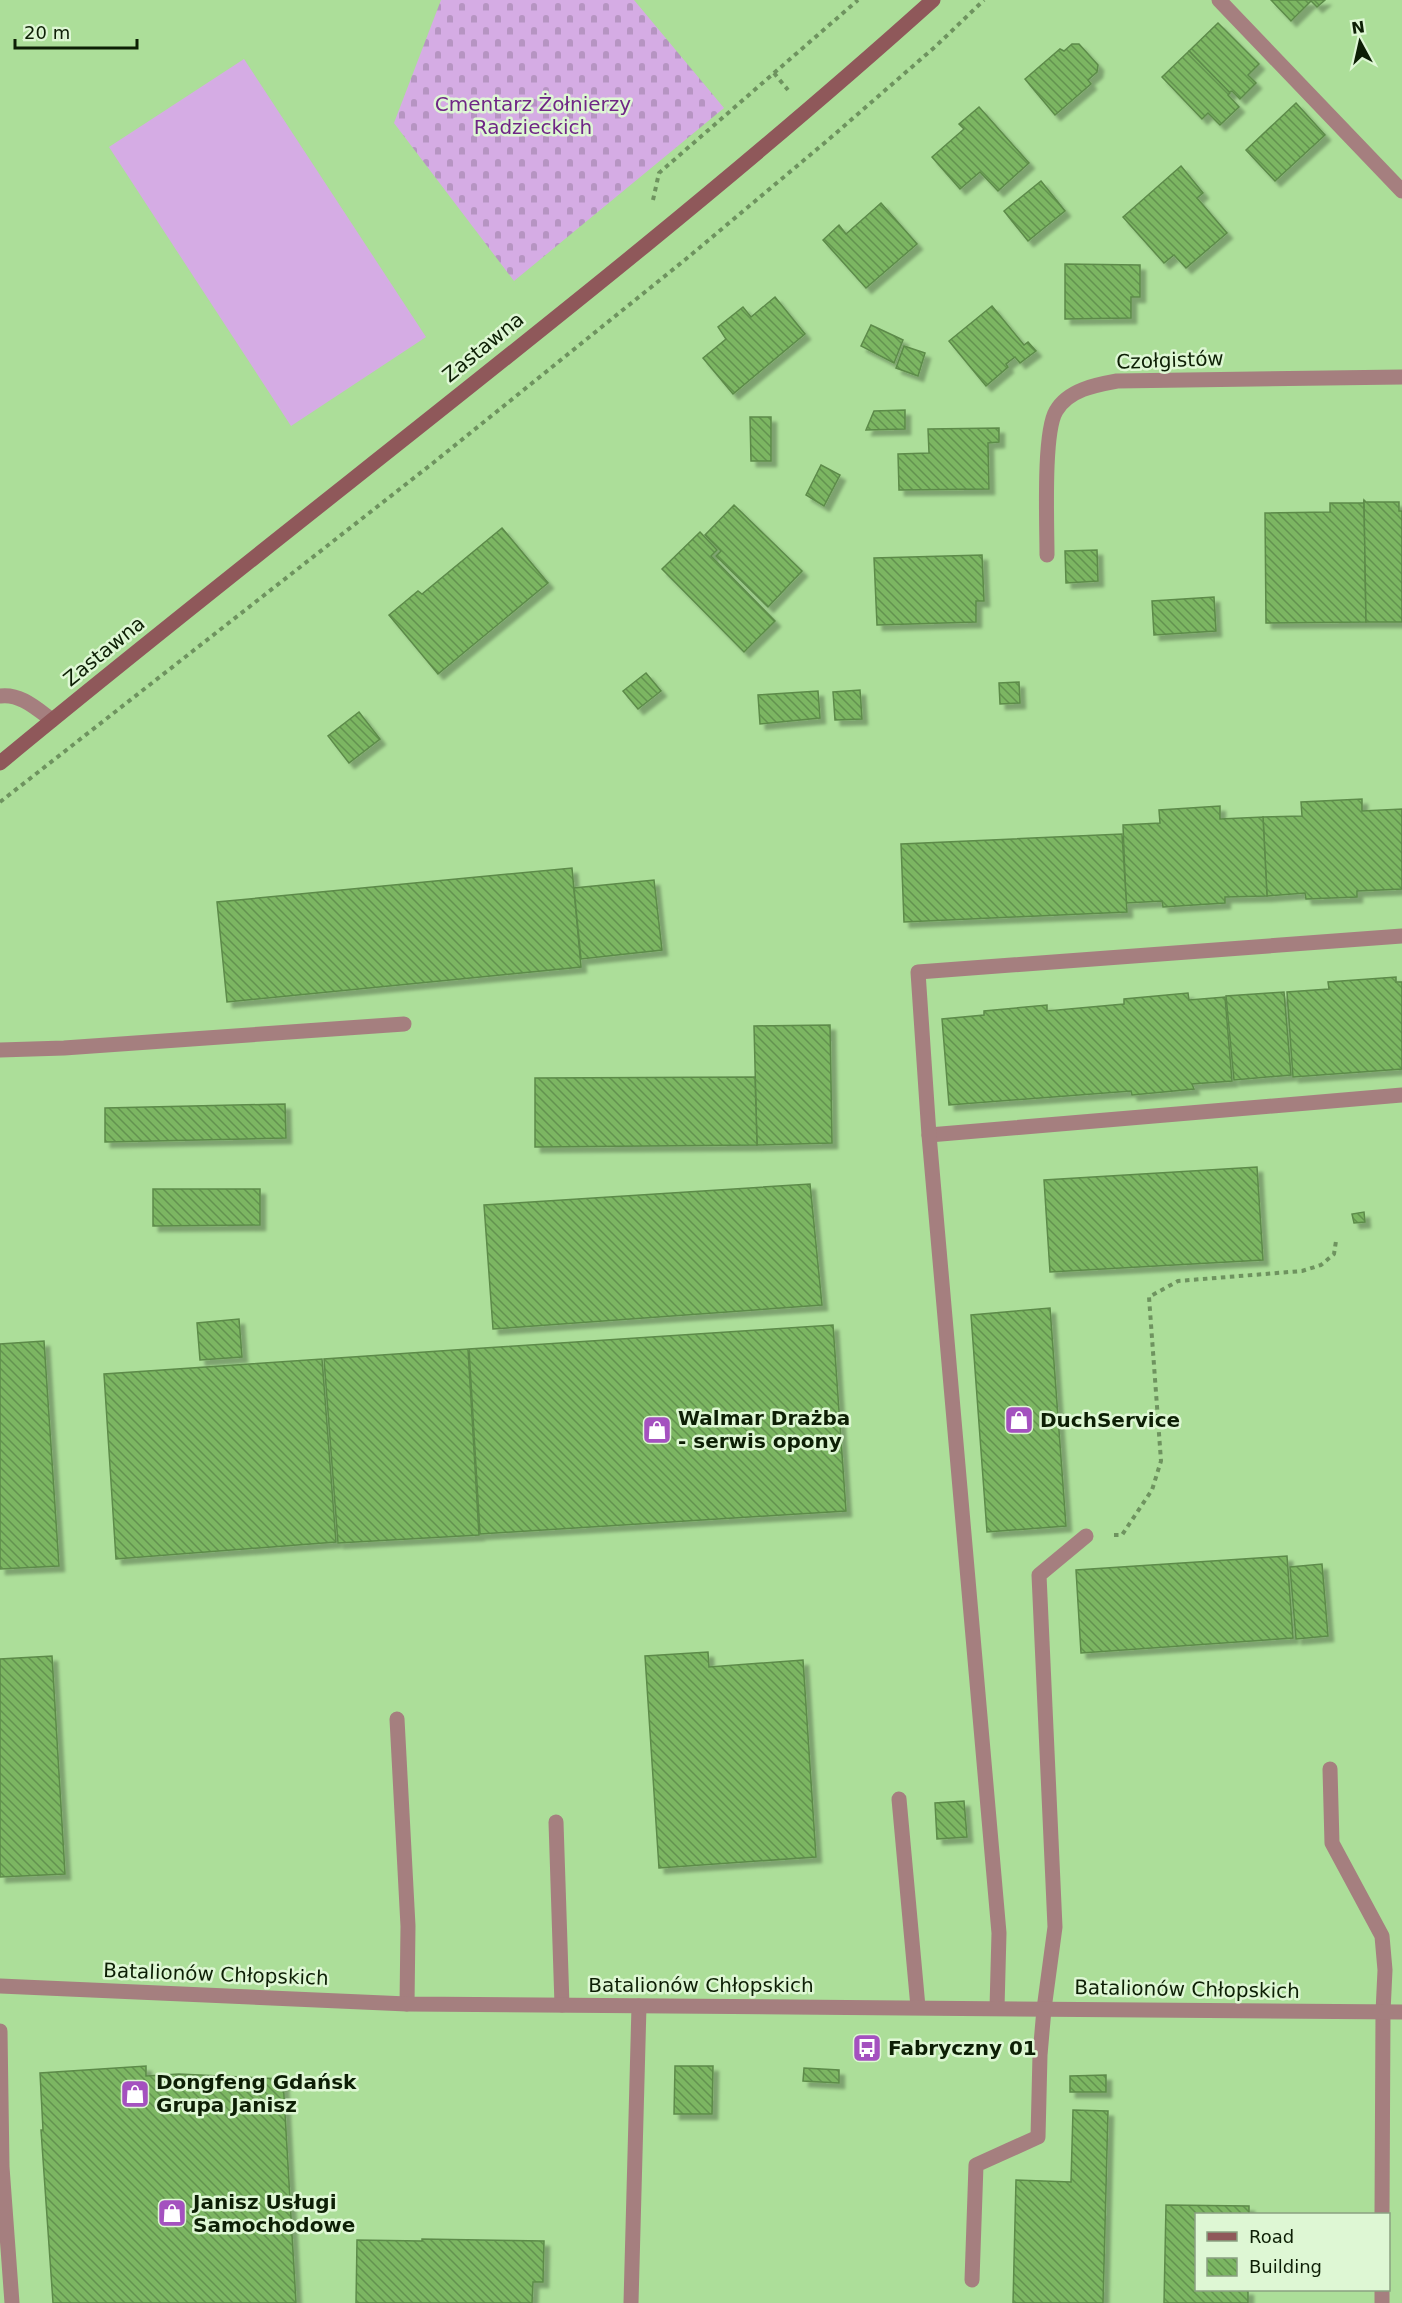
<svg xmlns="http://www.w3.org/2000/svg" width="1402" height="2303" font-family="'DejaVu Sans',sans-serif">
<style>
.cemetery{fill:url(#cemetery-stones)}
.pitch{fill:#d5ace4}
.building{fill:url(#building-back-hatch);stroke:#5d8b4a;stroke-width:1.5;filter:url(#shadow)}
.lines{fill:none;stroke-linecap:round;stroke-linejoin:round}
.path{stroke:#6e935f;stroke-width:4;stroke-dasharray:4.5 4.5;stroke-linecap:butt}
.service{stroke:#a57f7f;stroke-width:15}
.minor{stroke:#a57f7f;stroke-width:15}
.tertiary{stroke:#a57f7f;stroke-width:15}
.secondary{stroke:#8f585a;stroke-width:15}
.labels{text-anchor:middle;stroke-width:5;stroke-linejoin:round;paint-order:stroke}
.park-label{font-size:20px;fill:#6f2685;stroke:#def7d4}
.street-label{font-size:20px;fill:#0d1f05;stroke:#def7d4}
.poi-label{font-size:20px;font-weight:bold;fill:#0d1f05;stroke:#def7d4;text-anchor:start}
</style>
<defs>
<pattern id="cemetery-stones" width="16" height="16" patternUnits="userSpaceOnUse" patternTransform="scale(1.5)"><rect width="16" height="16" fill="#d5ace4"/><path d="M2 7V4a2 2 0 0 1 4 0v3zM10 15v-3a2 2 0 0 1 4 0v3z" fill="#b694c2"/></pattern>
<pattern id="building-back-hatch" width="6" height="6" patternUnits="userSpaceOnUse" patternTransform="scale(1.5)"><rect width="6" height="6" fill="#7bb662"/><path d="M-1 5l2 2M0 0l6 6M5-1l2 2" fill="none" stroke="#63934f"/></pattern>
<filter id="shadow"><feDropShadow dx="5.5" dy="5.5" stdDeviation="1.5" flood-color="#0004"/></filter>
</defs>
<rect width="100%" height="100%" fill="#acde99"/>
<path class="cemetery" d="M441 0H634L724 108 514 281 394 123Z"/>
<path class="pitch" d="M244 59 426 337 291 426 109 147Z"/>
<g class="building">
<path d="M1271 0H1325L1317 7 1311 1 1291 21Z"/>
<path d="M1218 23 1259 64 1248 75 1256 83 1240 99 1232 91 1229 92 1189 51Z"/>
<path d="M1072 44H1079L1098 65 1097 72 1088 80 1091 84 1055 115 1025 79 1060 49 1064 51Z"/>
<path d="M1189 51 1230 93 1228 95 1239 107 1220 125 1208 113 1202 119 1162 77Z"/>
<path d="M1296 103 1325 135 1275 181 1246 150Z"/>
<path d="M979 107 1029 163 998 191 980 172 960 189 932 157 964 129 959 124Z"/>
<path d="M1181 166 1203 193 1197 198 1227 233 1186 268 1174 255 1164 263 1123 217Z"/>
<path d="M1041 181 1065 211 1028 241 1004 211Z"/>
<path d="M881 203 917 244 866 288 823 240 839 225 846 234Z"/>
<path d="M1065 264 1140 265V297H1131V318L1065 319Z"/>
<path d="M775 297 805 334 733 394 703 358 726 339 718 327 743 307 751 317Z"/>
<path d="M992 306 1024 345 1028 342 1036 351 1020 363 1015 357 1006 364 1008 367 986 386 949 341Z"/>
<path d="M871 325 903 340 894 363 861 346Z"/>
<path d="M904 346 925 353 918 376 896 368Z"/>
<path d="M905 410V429L866 430 874 411Z"/>
<path d="M750 417H771V461H751Z"/>
<path d="M999 428V442L988 443 989 489 899 490 898 454 929 453 928 429Z"/>
<path d="M821 465 840 475 824 506 806 495Z"/>
<path d="M1364 500 1366 622 1266 623 1265 513 1330 512V503H1364Z"/>
<path d="M1364 500 1366 502H1399V511H1402V622H1366Z"/>
<path d="M734 505 802 571 768 607 716 556 721 551 705 535Z"/>
<path d="M502 528 548 583 438 674 389 615 418 591 422 594Z"/>
<path d="M700 532 717 550 711 556 775 621 744 652 662 569Z"/>
<path d="M1097 550 1098 581 1066 583 1065 551Z"/>
<path d="M982 555 984 601H976V622L877 625 874 558Z"/>
<path d="M1214 597 1216 631 1154 635 1152 601Z"/>
<path d="M646 673 661 691 638 709 623 691Z"/>
<path d="M1019 682 1020 703 1000 704 999 683Z"/>
<path d="M860 690 862 719 835 720 833 692Z"/>
<path d="M818 691 820 718 760 724 758 695Z"/>
<path d="M359 712 380 739 349 763 328 736Z"/>
<path d="M1362 799V811L1402 809V889L1357 891V897L1306 899 1305 893 1267 896 1263 817 1302 816 1301 802Z"/>
<path d="M1220 806V819L1263 817 1267 896 1225 897V903L1163 907 1162 901 1126 903 1123 825 1160 823 1159 810Z"/>
<path d="M1122 834 1127 912 904 922 901 844Z"/>
<path d="M572 868 581 967 227 1002 217 902Z"/>
<path d="M654 880 662 950 581 959 574 888Z"/>
<path d="M1396 977V982H1402V1069L1293 1077 1287 992 1329 989 1328 982Z"/>
<path d="M1284 992 1291 1075 1234 1080 1226 996Z"/>
<path d="M1188 993 1189 1000 1225 997 1232 1081 1192 1084 1194 1089 1132 1095 1131 1091 949 1105 942 1019 984 1015V1011L1047 1005V1011L1124 1004V999Z"/>
<path d="M830 1025 832 1143 757 1145 754 1026Z"/>
<path d="M755 1077 757 1145 535 1147V1078Z"/>
<path d="M285 1104 286 1138 105 1142V1108Z"/>
<path d="M1257 1167 1263 1260 1050 1272 1044 1180Z"/>
<path d="M810 1184 822 1305 493 1329 484 1205Z"/>
<path d="M153 1189H260V1225L153 1226Z"/>
<path d="M1364 1212 1365 1222 1354 1223 1352 1214Z"/>
<path d="M1050 1308 1066 1526 987 1532 971 1315Z"/>
<path d="M239 1319 242 1357 200 1360 197 1323Z"/>
<path d="M833 1325 846 1511 480 1534 469 1349Z"/>
<path d="M44 1341 59 1566 0 1569V1344Z"/>
<path d="M468 1349 479 1535 338 1543 324 1359Z"/>
<path d="M322 1359 336 1542 116 1559 104 1374Z"/>
<path d="M1287 1556 1293 1638 1081 1653 1076 1570Z"/>
<path d="M1322 1564 1328 1636 1296 1639 1290 1567Z"/>
<path d="M708 1652 709 1667 803 1660 816 1857 659 1868 645 1656Z"/>
<path d="M52 1656 65 1874 0 1877V1659Z"/>
<path d="M964 1801 967 1837 937 1839 935 1803Z"/>
<path d="M146 2066V2076L179 2074 283 2079 296 2303H53L41 2130H43L40 2073Z"/>
<path d="M675 2066H713L712 2114H674Z"/>
<path d="M804 2068 839 2070V2083L803 2081Z"/>
<path d="M1106 2075V2092H1070V2076Z"/>
<path d="M1073 2110 1108 2111 1103 2303H1013L1016 2180 1071 2182Z"/>
<path d="M1166 2205 1249 2206V2214H1196V2290H1248V2303H1164Z"/>
<path d="M422 2239 544 2241 543 2282H533L532 2303H356L357 2240 422 2241Z"/>
</g>
<g class="lines">
<g class="path">
<path d="M774 73 788 90"/>
<path d="M653 200 659 173 858 0"/>
<path d="M0 802 433 463 686 259 828 140 936 46 984 0"/>
<path d="M1114 1535H1122L1152 1490 1161 1461 1149 1297 1178 1281 1302 1271 1321 1265 1334 1254 1336 1241"/>
</g>
<g class="service">
<path d="M0 1050 64 1048 404 1024"/>
<path d="M929 1135 1402 1095"/>
<path d="M397 1719 408 1926 407 2004"/>
<path d="M1330 1769 1332 1843 1382 1936 1385 1970 1383 2012 1382 2214"/>
<path d="M899 1799 918 2007"/>
<path d="M556 1822 562 2005"/>
<path d="M997 2008 999 1933 929 1135 918 972 1402 936"/>
<path d="M0 2031 2 2167 12 2303"/>
<path d="M972 2280 976 2165 1038 2137 1040 2055 1044 2009 1055 1927 1039 1575 1086 1536"/>
<path d="M631 2303 639 2006"/>
<path d="M1382 2303V2290"/>
</g>
<g class="minor">
<path d="M1219 0 1402 191"/>
<path d="M1047 555C1047 524 1043 433 1056 411 1068 390 1095 385 1117 381L1402 377"/>
<path d="M0 696C20 693 37 709 52 720"/>
</g>
<path class="tertiary" d="M0 1986 407 2004 1402 2012"/>
<path class="secondary" d="M0 763C309 507 635 268 933 0"/>
</g>
<defs>
<g id="shop-square" transform="scale(1.5)"><rect x="-9" y="-9" width="18" height="18" rx="4" fill="#a451bf" stroke="#def7d4"/><path d="M-5-2.5h2.3a2.7 3.5 0 0 1 5.4 0H5L5.5 6h-11ZM-1.5-2.5h3a1.5 2.3 0 0 0-3 0Z" fill="#fff"/></g>
<g id="bus-square" transform="scale(1.5)"><rect x="-9" y="-9" width="18" height="18" rx="4" fill="#a451bf" stroke="#def7d4"/><path d="M-5-6H5V4H4V6H2V4H-2V6H-4V4H-5ZM-3.5-4V0h7V-4ZM-3.5 1.2v1.5H-2V1.2ZM2 1.2v1.5H3.5V1.2Z" fill="#fff"/></g>
</defs>
<g fill-rule="evenodd">
<use href="#shop-square" x="1019" y="1420"/>
<use href="#shop-square" x="657" y="1430"/>
<use href="#bus-square" x="867" y="2048"/>
<use href="#shop-square" x="135" y="2094"/>
<use href="#shop-square" x="172" y="2213"/>
</g>
<g class="labels">
<g class="park-label">
<text x="533" y="111">Cmentarz Żołnierzy<tspan x="533" dy="23">Radzieckich</tspan></text>
</g>
<g class="street-label">
<text transform="translate(483 347) rotate(-39)" y="7">Zastawna</text>
<text transform="translate(1170 360) rotate(-2)" y="7">Czołgistów</text>
<text transform="translate(104 651) rotate(-39)" y="7">Zastawna</text>
<text transform="translate(216 1974) rotate(2)" y="7">Batalionów Chłopskich</text>
<text x="701" y="1992">Batalionów Chłopskich</text>
<text transform="translate(1187 1989) rotate(1)" y="7">Batalionów Chłopskich</text>
</g>
<g class="poi-label">
<text x="678" y="1425">Walmar Drażba<tspan x="678" dy="23">- serwis opony</tspan></text>
<text x="1040" y="1427">DuchService</text>
<text x="888" y="2055">Fabryczny 01</text>
<text x="156" y="2089">Dongfeng Gdańsk<tspan x="156" dy="23">Grupa Janisz</tspan></text>
<text x="193" y="2209">Janisz Usługi<tspan x="193" dy="23">Samochodowe</tspan></text>
</g>
</g>
<rect x="1195" y="2213" width="195" height="78" fill="#def7d4" stroke="#8aa181" stroke-width="1.5"/>
<rect x="1207" y="2232" width="30" height="9" fill="#8f585a" stroke="#8aa181" stroke-width="1.5"/>
<text x="1249" y="2243" font-size="18" fill="#0d1f05">Road</text>
<rect x="1207" y="2258" width="30" height="18" fill="url(#building-back-hatch)" stroke="#8aa181" stroke-width="1.5"/>
<text x="1249" y="2273" font-size="18" fill="#0d1f05">Building</text>
<g transform="translate(1360 42) rotate(352)" stroke="#def7d4" stroke-width="4.5" paint-order="stroke">
<path d="M0-4.5L10 22L0 15L-10 22Z" fill="#0d1f05"/>
<text y="-9" font-size="16" font-weight="bold" text-anchor="middle" fill="#0d1f05">N</text>
</g>
<path d="M15 39v9h122v-9" fill="none" stroke="#0d1f05" stroke-width="3"/>
<text x="24" y="39" font-size="18" fill="#0d1f05" stroke="#def7d4" stroke-width="4.5" paint-order="stroke">20 m</text>
</svg>
